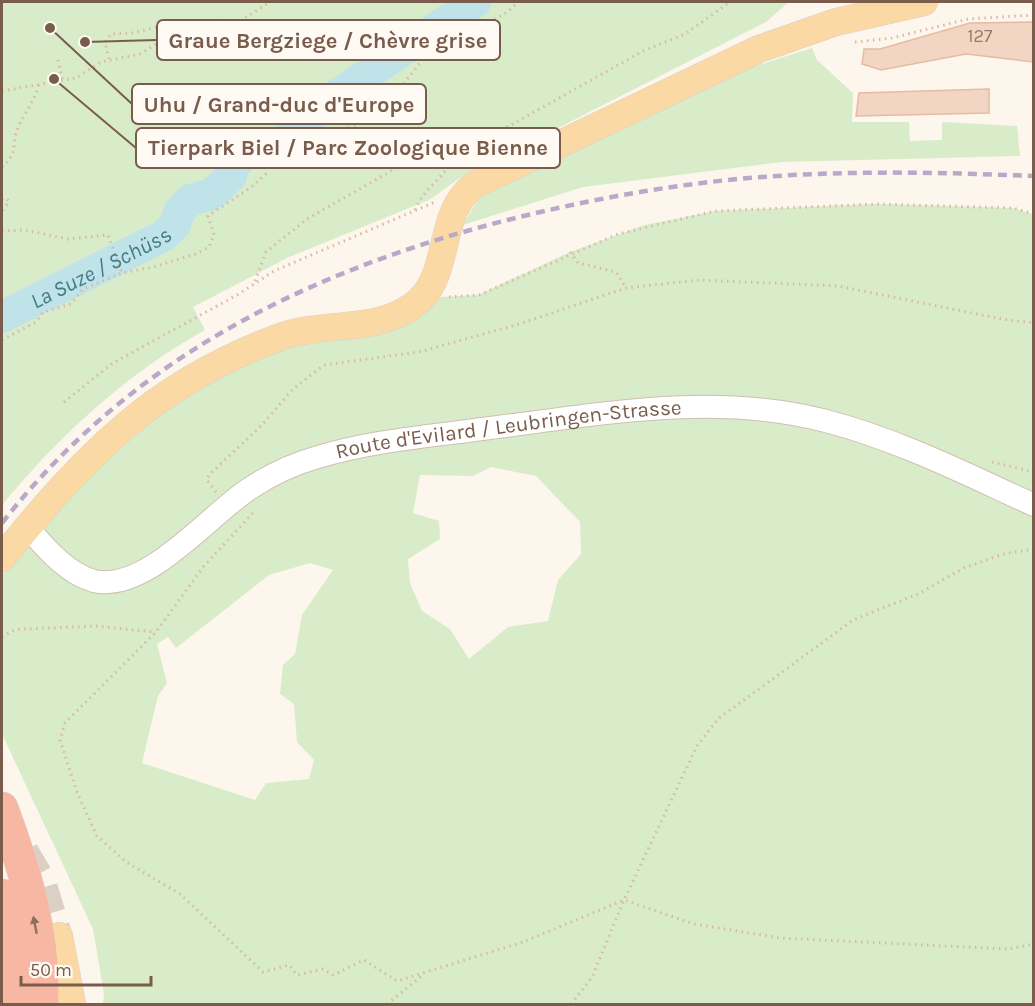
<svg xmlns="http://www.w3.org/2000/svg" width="1035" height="1006" font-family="Karla,sans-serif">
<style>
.green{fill:#d8ecc9;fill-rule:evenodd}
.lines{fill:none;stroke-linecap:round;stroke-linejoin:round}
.river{stroke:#bfe3e8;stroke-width:32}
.building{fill:#f3d5c3;stroke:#e6bba3;stroke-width:1.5}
.major-tunnel{stroke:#dcd0c4;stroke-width:27;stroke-dasharray:27 14;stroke-linecap:butt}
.minor-casing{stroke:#d1beb0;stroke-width:24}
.major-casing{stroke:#dad1cd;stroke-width:28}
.highway-casing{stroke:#dad1cd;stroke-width:33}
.path{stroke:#d9b8a5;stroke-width:3;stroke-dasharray:1.5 4.5;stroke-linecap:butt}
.minor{stroke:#fff;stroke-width:22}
.major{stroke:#fbd9a5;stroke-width:27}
.highway{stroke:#f7b7a3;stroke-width:32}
.rail{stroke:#b9a8c9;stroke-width:4.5;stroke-dasharray:9 6;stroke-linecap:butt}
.oneway{fill:#936e5e}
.labels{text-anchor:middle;stroke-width:4.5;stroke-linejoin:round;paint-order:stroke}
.number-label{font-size:18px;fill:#987a6a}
.street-label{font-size:21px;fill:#7a5c4d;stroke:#fffaf3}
.water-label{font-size:22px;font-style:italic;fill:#437c86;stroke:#fffaf3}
.leader{fill:none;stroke:#7a5c4d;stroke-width:2}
.callout-dot{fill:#7a5c4d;stroke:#fffaf3;stroke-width:2}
.callout{fill:#fffaf3;stroke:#7a5c4d;stroke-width:2}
.callout-label{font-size:22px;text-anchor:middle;font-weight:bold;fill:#7a5c4d}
</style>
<rect width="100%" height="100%" fill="#fdf6ec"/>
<g class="green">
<path d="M2 2H789L766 22 458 179 431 199 287 258 193 307 205 330C126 374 59 436 2 505Z"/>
<path d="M812 48 817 60 853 93 852 122H909L910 141 942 140V122L1017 126 1020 156 782 162 583 187 463 225 480 196 746 69Z"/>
<path d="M876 204 1013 208 1033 214V1004H103L104 994 93 929 2 734V576L27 527 183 382 422 298 478 295 570 252 645 225 715 211ZM491 467 536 476 580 522 581 554 558 580 548 621 508 627 469 659 450 629 422 611 410 583 408 559 440 539 439 521 413 513 420 475 473 476ZM310 563 333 570 302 615 295 654 283 665 280 694 294 704 297 742 314 760 309 779 266 783 255 800 142 763 158 696 167 683 157 644 168 637 176 648 269 575Z"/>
</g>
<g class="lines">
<path class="river" id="s1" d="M2 317 163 236 175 225 179 212 190 200 212 194 231 176 233 166 246 153 291 138 325 103 475 2"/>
</g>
<g class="building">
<path d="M1034 22V62L966 54 881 70 862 64 864 49H880L970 23Z"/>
<path d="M989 89V113L856 116 859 93Z"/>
</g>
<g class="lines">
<path class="major-tunnel" d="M25 851 42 880 59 936"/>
<g class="minor-casing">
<g id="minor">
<path id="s2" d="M27 527C45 547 67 574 94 581 146 593 208 516 249 489 270 475 293 464 318 457 374 440 433 436 490 428 602 414 715 392 826 421 899 440 966 474 1034 505"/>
</g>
</g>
<g class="major-casing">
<g id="major">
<path d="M2 558C86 455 154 382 283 336 324 322 375 332 411 307 454 279 434 216 474 185L759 49 836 22 924 2"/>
<path d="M59 936 72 1004"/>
</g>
</g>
<g class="highway-casing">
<g id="highway">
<path d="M2 808C25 870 46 938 42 1004"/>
<path d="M2 895 11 954 12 1004"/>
</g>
</g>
<g class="path">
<path d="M221 19 226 28"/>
<path d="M855 42 892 38 968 19 1034 15"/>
<path d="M109 59 105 42 111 34 132 33 180 22 184 23 189 32V41"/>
<path d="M58 60 63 81"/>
<path d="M2 91 76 78 101 62 140 54 168 37H180L203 45 270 2"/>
<path d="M303 144C327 133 358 128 379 111 404 90 418 57 445 40 470 24 496 26 518 2"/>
<path d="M2 167C19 151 11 150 16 133 21 117 34 103 39 85"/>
<path d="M273 167 291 149"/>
<path d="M2 199 6 198 9 202 2 211"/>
<path d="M415 210C423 191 438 181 450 165 458 154 462 145 473 136"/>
<path d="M2 231 25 230 68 239 108 235 122 273"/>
<path d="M570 252 578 263 616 272 626 288"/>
<path d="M255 281 266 252 307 219 447 139 493 133 511 125 643 51 685 34 730 2"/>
<path d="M449 297 479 295 618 234 715 211 876 204 1013 208 1034 214"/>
<path d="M2 340 36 322 43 312 71 304 83 289 122 273 153 267 196 254 209 247 214 235 208 216 250 188 268 172"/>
<path d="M64 402 113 363 237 295 274 271 435 202"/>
<path d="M992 462 1034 472"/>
<path d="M216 492 207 480 209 475 262 425 293 389 324 365 419 352 519 324 626 288 699 280 838 286 1002 319 1034 323"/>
<path d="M253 513 203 567 156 632 65 723 60 740 77 792 97 836 126 862 180 894 263 972 289 965 297 975 323 969 333 975 364 960 397 981 523 942 624 900 694 924 780 938 1008 949 1034 944"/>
<path d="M2 637 14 630 23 629 95 626 156 632"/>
<path d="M387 1004 423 975"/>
<path d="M571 1004 592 977 624 900 697 746 718 719 853 620 918 594 964 568 1003 554 1034 549"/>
</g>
<use href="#minor" class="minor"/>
<use href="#major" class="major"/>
<use href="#highway" class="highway"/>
<path class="rail" d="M2 523C128 362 298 276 492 224 572 203 655 187 738 179 836 170 936 172 1034 176"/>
</g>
<defs><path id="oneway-solid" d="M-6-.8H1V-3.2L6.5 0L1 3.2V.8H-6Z" transform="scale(1.5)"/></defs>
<use class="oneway" href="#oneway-solid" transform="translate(35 925) rotate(-101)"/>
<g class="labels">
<g class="number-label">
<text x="980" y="42">127</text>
</g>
<g class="street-label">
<text dy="7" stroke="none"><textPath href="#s2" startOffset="542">Route d'Evilard / Leubringen-Strasse</textPath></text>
</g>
<g class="water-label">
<text dy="8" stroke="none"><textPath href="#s1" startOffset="110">La Suze / Schüss</textPath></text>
</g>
</g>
<path class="leader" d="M85 42L157 40M50 28L132 104M54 79L136 148"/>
<g class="callout-dot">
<circle cx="85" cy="42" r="6"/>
<circle cx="50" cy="28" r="6"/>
<circle cx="54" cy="79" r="6"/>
</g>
<g class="callout">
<rect x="157" y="20" width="343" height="40" rx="6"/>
<rect x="132" y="84" width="294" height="40" rx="6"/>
<rect x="136" y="128" width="424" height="40" rx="6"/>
</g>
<g class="callout-label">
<text x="328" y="48">Graue Bergziege / Chèvre grise</text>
<text x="279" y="112">Uhu / Grand-duc d'Europe</text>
<text x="348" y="155">Tierpark Biel / Parc Zoologique Bienne</text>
</g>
<rect width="1035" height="1006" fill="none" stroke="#7a5c4d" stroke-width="6"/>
<path d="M21 976v9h130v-9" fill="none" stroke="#7a5c4d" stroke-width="3"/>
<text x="30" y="976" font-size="18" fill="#7a5c4d" stroke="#fffaf3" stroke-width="4.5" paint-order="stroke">50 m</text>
</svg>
